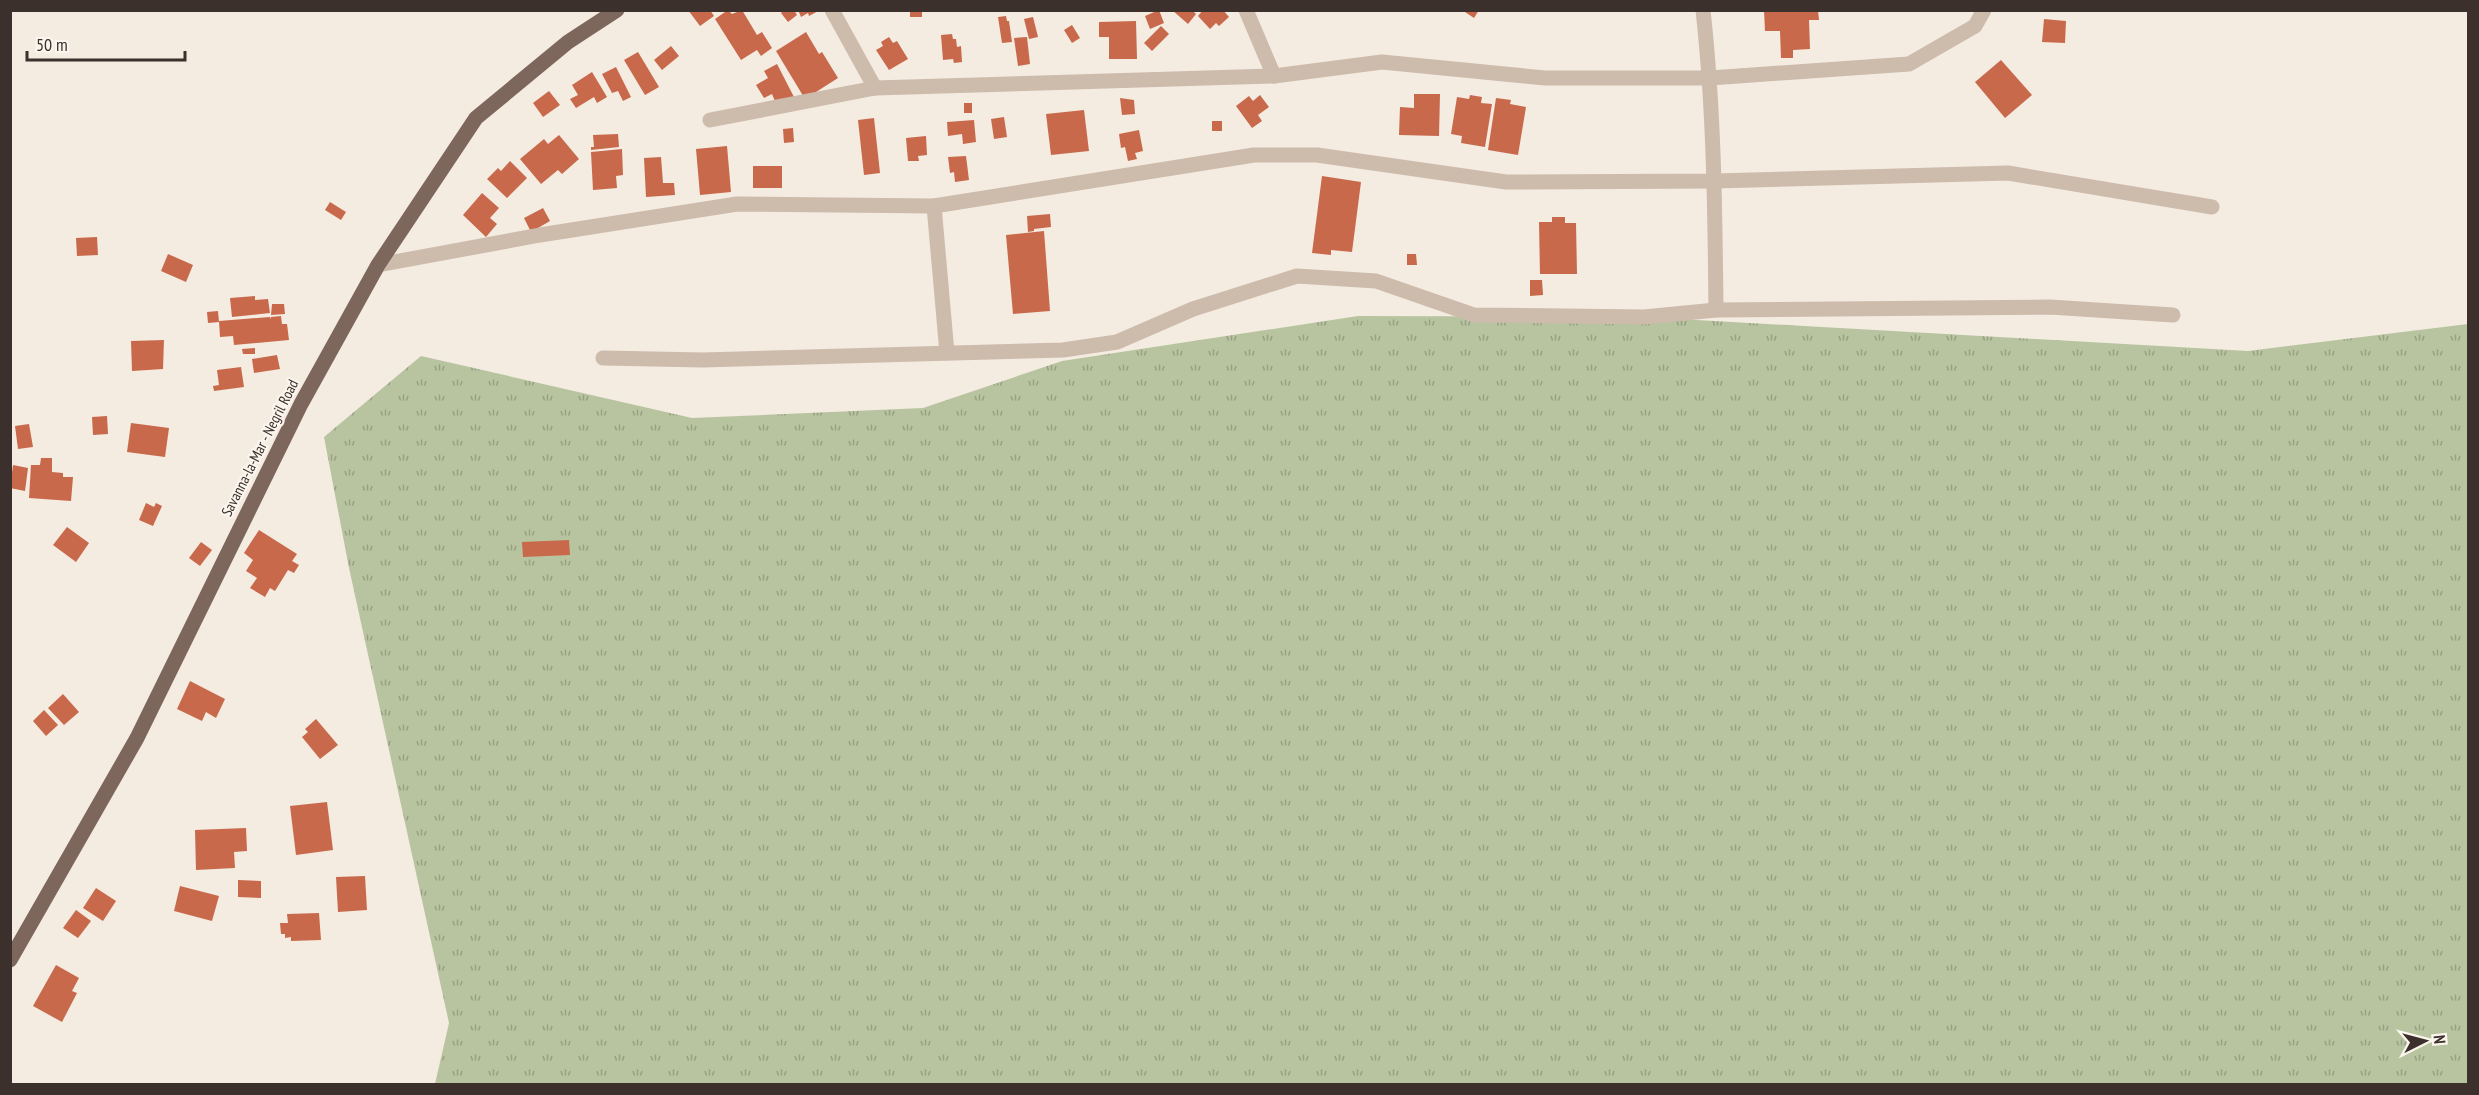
<svg xmlns="http://www.w3.org/2000/svg" width="2479" height="1095" font-family="'PT Sans Narrow',sans-serif">
<style>
.grass{fill:url(#grass-tufts)}
.building{fill:#c8694b}
.lines{fill:none;stroke-linecap:round;stroke-linejoin:round}
.minor{stroke:#cdbbac;stroke-width:15}
.major{stroke:#7d675c;stroke-width:15}
.labels{text-anchor:middle;stroke-width:4.5;stroke-linejoin:round;paint-order:stroke}
.street-label{font-size:15px;fill:#3b302b;stroke:#fbf5ee}
</style>
<defs>
<pattern id="grass-tufts" width="24" height="20" patternUnits="userSpaceOnUse" patternTransform="scale(1.5)"><rect width="24" height="20" fill="#b8c4a0"/><path d="M3 7l-1-3M5 7V3M7 7l1-3M15 17l-1-3M17 17v-4M19 17l1-3" fill="none" stroke="#97a083"/></pattern>
</defs>
<rect width="100%" height="100%" fill="#f4ebe1"/>
<path class="grass" d="M1358 316 1644 317 2248 351 2468 324V1084H435L449 1023 349 568 324 437 421 356 692 418 923 408 1062 361Z"/>
<g class="building">
<path d="M688 10H710L714 16 700 26Z"/>
<path d="M728 10 732 14 742 10 757 35 762 32 772 48 761 56 757 50 741 60 715 19Z"/>
<path d="M784 10H794L797 15 788 22 781 13Z"/>
<path d="M798 10H820L809 16 808 13 801 17Z"/>
<rect x="910" y="10" width="12" height="7"/>
<path d="M1159 10 1164 23 1150 29 1145 16Z"/>
<path d="M1172 10H1192L1196 14 1188 24Z"/>
<path d="M1203 10H1223L1229 17 1219 26 1216 23 1210 29 1198 16Z"/>
<path d="M1462 10H1479L1474 18Z"/>
<path d="M1764 10H1818L1819 20H1809L1810 49 1793 50V58H1781L1780 31H1765Z"/>
<path d="M1006 16 1007 21H1009L1012 42 1002 43 998 17Z"/>
<path d="M1033 17 1038 37 1029 39 1024 19Z"/>
<path d="M2044 19 2066 21 2065 43 2042 42Z"/>
<path d="M1136 21 1137 59H1109V37H1099V22Z"/>
<path d="M1072 25 1080 38 1072 43 1064 30Z"/>
<path d="M1161 26 1169 34 1152 51 1144 43Z"/>
<path d="M806 32 819 54 822 52 838 78 805 99 776 51Z"/>
<path d="M952 34 953 39H956L957 47 961 46 962 62 954 63 953 59 943 60 941 35Z"/>
<path d="M889 37 893 43 897 41 908 59 889 70 876 50 883 46 881 42Z"/>
<path d="M1027 37 1030 64 1018 66 1014 38Z"/>
<path d="M671 46 679 56 662 70 654 60Z"/>
<path d="M638 52 659 87 645 95 624 60Z"/>
<path d="M2001 60 2032 95 2005 118 1975 82Z"/>
<path d="M777 64 794 97 777 106 772 94 764 98 756 85 768 78 764 71Z"/>
<path d="M616 67 631 97 623 101 618 91 612 93 602 74Z"/>
<path d="M592 72 607 97 597 103 594 97 576 108 570 99 578 95 572 85Z"/>
<path d="M549 91 560 105 543 117 533 103Z"/>
<path d="M1414 94H1440L1439 136 1399 135 1400 107 1414 108Z"/>
<path d="M1260 95 1269 107 1258 115 1262 121 1252 128 1236 106 1249 96 1253 101Z"/>
<path d="M1470 95 1482 97 1481 103 1492 104 1485 147 1461 143 1462 136 1451 134 1457 97 1469 99Z"/>
<path d="M1120 98 1134 100 1135 114 1122 115Z"/>
<path d="M1496 98 1511 100 1510 104 1526 107 1518 155 1488 150Z"/>
<rect x="964" y="103" width="8" height="10"/>
<path d="M1084 110 1089 151 1051 155 1046 114Z"/>
<path d="M1004 117 1007 137 994 139 991 119Z"/>
<path d="M874 118 880 173 864 175 858 120Z"/>
<path d="M974 120 976 142 963 144 962 134 948 136 947 122Z"/>
<rect x="1212" y="121" width="10" height="10"/>
<path d="M793 128 794 142 784 143 783 129Z"/>
<path d="M1139 130 1143 151 1135 153 1137 159 1128 161 1125 147 1121 148 1119 134Z"/>
<path d="M618 134 619 147 591 150V147H594L593 135Z"/>
<path d="M559 135 579 159 562 174 558 170 541 184 520 159 544 139 548 144Z"/>
<path d="M926 136 927 155 918 156 919 161H908L906 138Z"/>
<path d="M727 146 731 192 700 195 696 149Z"/>
<path d="M622 149 623 175 616 176 617 188 593 190 591 152Z"/>
<path d="M966 156 969 180 955 182 954 172 950 173 948 157Z"/>
<path d="M661 157 663 183H674L675 195 646 197 644 158Z"/>
<path d="M510 161 527 178 507 198 487 179 498 168 501 171Z"/>
<rect x="753" y="166" width="29" height="22"/>
<path d="M1322 176 1361 182 1352 252 1331 250V255L1312 253Z"/>
<path d="M482 193 499 208 490 218 497 224 486 237 463 215Z"/>
<path d="M330 202 346 212 341 220 325 210Z"/>
<path d="M543 208 550 221 531 232 524 218Z"/>
<path d="M1050 214 1051 227 1034 229V231L1028 232 1027 216Z"/>
<path d="M1552 217H1565V223H1576L1577 274H1540L1539 222H1552Z"/>
<path d="M1044 231 1050 311 1013 314 1006 235Z"/>
<path d="M97 237 98 255 77 256 76 238Z"/>
<path d="M168 254 193 265 186 282 161 271Z"/>
<path d="M1407 254H1416L1417 265H1407Z"/>
<path d="M1530 280H1542L1543 295 1530 296Z"/>
<path d="M255 296V300L268 299 270 313 232 317 230 298Z"/>
<path d="M272 304H284L285 314 271 315Z"/>
<path d="M218 311 219 322 208 323 207 312Z"/>
<path d="M281 316 282 324H287L289 340 234 345 233 336 220 337 219 321 270 317 271 319V317Z"/>
<path d="M164 340 163 369 132 371 131 341Z"/>
<path d="M255 348V354H243L242 349Z"/>
<path d="M277 355 280 369 254 373 252 359Z"/>
<path d="M241 367 244 387 214 391 213 386 219 385 217 370Z"/>
<path d="M107 416 108 434 93 435 92 417Z"/>
<path d="M131 423 169 428 165 457 127 452Z"/>
<path d="M29 424 33 447 18 449 15 426Z"/>
<path d="M41 458H52V472L63 473V477H73L71 501 29 498 31 465H40Z"/>
<path d="M13 465 28 468 25 491 10 488Z"/>
<path d="M146 503 154 507 156 503 162 506 153 526 139 520Z"/>
<path d="M67 527 89 543 76 562 53 545Z"/>
<path d="M259 530 297 554 292 561 299 565 294 573 288 570 275 591 270 588 265 597 250 588 257 578 246 571 253 560 244 553Z"/>
<path d="M569 540 570 555 523 557 522 542Z"/>
<path d="M201 542 212 550 200 566 189 558Z"/>
<path d="M190 681 225 699 216 718 206 712 202 721 177 709Z"/>
<path d="M63 694 79 712 64 725 48 708Z"/>
<path d="M44 710 58 725 46 736 33 721Z"/>
<path d="M316 719 338 745 320 759 302 737 308 732 305 729Z"/>
<path d="M327 802 333 850 296 855 290 806Z"/>
<path d="M246 828 247 851 234 852 235 868 196 870 195 830Z"/>
<path d="M365 876 367 910 338 912 336 877Z"/>
<path d="M238 880 261 881V898L238 897Z"/>
<path d="M180 886 219 896 212 921 174 911Z"/>
<path d="M96 888 116 901 103 921 83 908Z"/>
<path d="M76 910 91 921 78 938 63 928Z"/>
<path d="M319 913 321 940 291 941V937L285 938V934H281L280 923H288L287 914Z"/>
<path d="M56 965 79 978 72 991 77 993 62 1022 33 1006Z"/>
</g>
<g class="lines">
<g class="minor">
<path d="M832 10 875 88"/>
<path d="M1246 10 1274 76"/>
<path d="M1703 10C1714 110 1715 210 1716 310"/>
<path d="M710 120 875 88 1274 76 1382 62 1545 78H1710L1909 64 1975 26 1984 10"/>
<path d="M934 206 947 353"/>
<path d="M378 265 540 235 737 204 934 206 1254 155H1317L1506 182 1715 181 2008 173 2212 207"/>
<path d="M603 358 703 360 1063 350 1117 342 1193 309 1297 276 1376 281 1474 315 1644 317 1716 310 2050 307 2173 315"/>
</g>
<path class="major" d="M10 960 137 738 301 404 378 265 476 118 568 42 617 10"/>
</g>
<g class="labels">
<g class="street-label">
<text transform="translate(260 448) rotate(-63)" y="5">Savanna-la-Mar - Negril Road</text>
</g>
</g>
<rect width="2479" height="1095" fill="none" stroke="#3b302b" stroke-width="24"/>
<g transform="translate(2425 1041) rotate(84)" stroke="#fbf5ee" stroke-width="4.5" paint-order="stroke">
<path d="M0-4.5L10 22L0 15L-10 22Z" fill="#3b302b"/>
<text y="-9" font-size="16" font-weight="bold" text-anchor="middle" fill="#3b302b">N</text>
</g>
<path d="M27 51v9h158v-9" fill="none" stroke="#3b302b" stroke-width="3"/>
<text x="36" y="51" font-size="18" fill="#3b302b" stroke="#fbf5ee" stroke-width="4.5" paint-order="stroke">50 m</text>
</svg>
